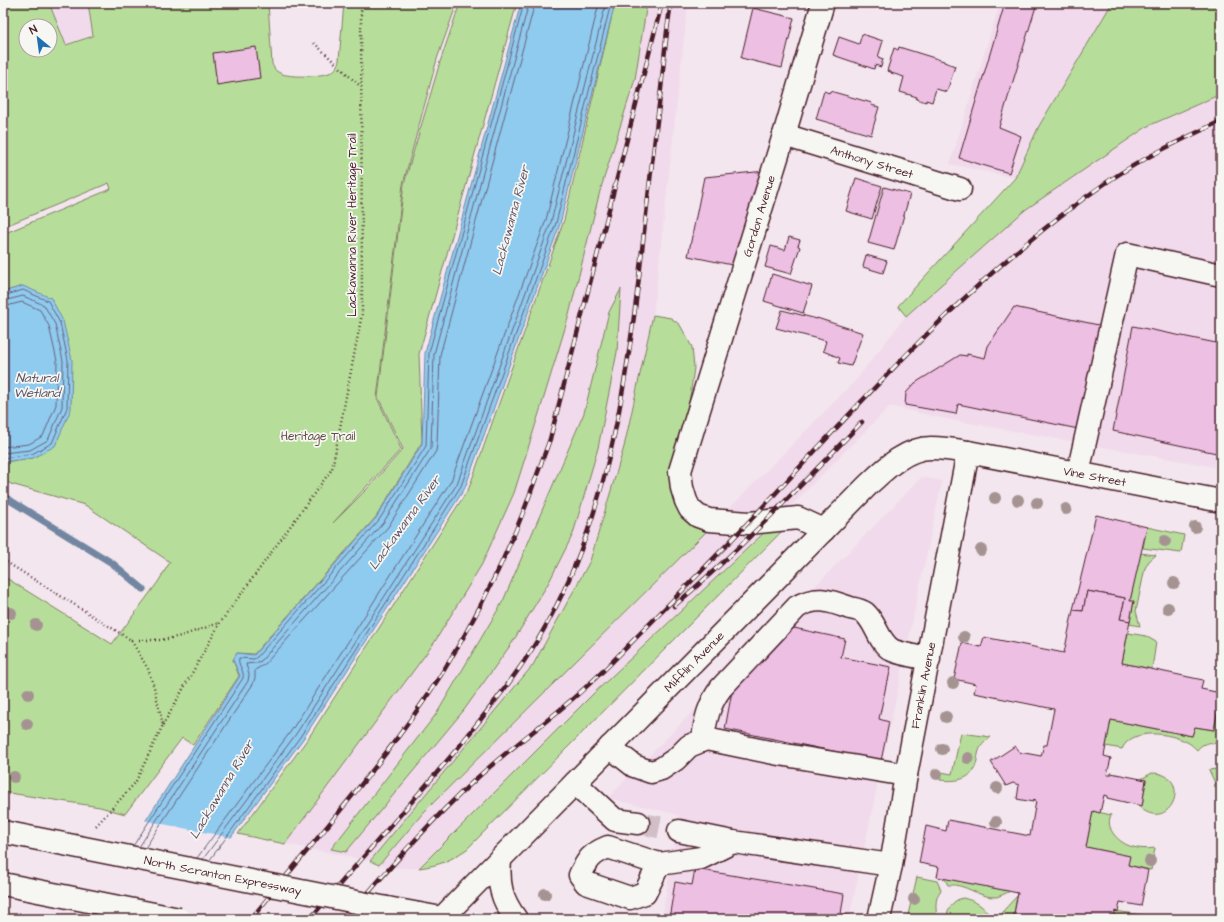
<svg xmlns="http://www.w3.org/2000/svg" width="1224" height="922" font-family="'Architects Daughter',sans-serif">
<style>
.built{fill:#f1daeb;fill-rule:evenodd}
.green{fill:#b6de9a;stroke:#807e62;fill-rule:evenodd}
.water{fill:#8fcaef;stroke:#7386a1}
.pier{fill:#f3e6ee}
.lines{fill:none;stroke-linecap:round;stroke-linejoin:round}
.shore{stroke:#666379;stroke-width:1}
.stream{stroke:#7386a1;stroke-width:7}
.building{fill:#ecbfe3;stroke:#4a1f2b}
.minor-tunnel{stroke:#d1bec7;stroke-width:22;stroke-dasharray:22 11;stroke-linecap:butt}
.minor-casing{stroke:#4a1f2b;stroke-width:25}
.highway-casing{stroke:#4a1f2b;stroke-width:25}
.path{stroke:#4a1f2b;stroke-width:2.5;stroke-dasharray:1 3;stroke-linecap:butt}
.minor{stroke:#f6f6f2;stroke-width:22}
.highway{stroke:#f6f6f2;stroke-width:22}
.rail-casing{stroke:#4a1f2b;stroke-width:4.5}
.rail{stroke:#f6f6f2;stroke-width:3;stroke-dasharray:9;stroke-linecap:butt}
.highway-bridge-casing{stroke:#4a1f2b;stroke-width:25;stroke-linecap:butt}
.highway-bridge{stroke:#f6f6f2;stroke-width:22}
.tree{fill:#a59392}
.labels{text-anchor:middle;stroke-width:3.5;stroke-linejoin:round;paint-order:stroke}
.street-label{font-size:12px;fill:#4a1f2b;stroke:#f6f6f2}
.park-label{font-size:12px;fill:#654f47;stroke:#f6f6f2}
.water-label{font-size:13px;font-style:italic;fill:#5f5266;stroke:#f6f6f2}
</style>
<rect width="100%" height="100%" fill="#f3e6ee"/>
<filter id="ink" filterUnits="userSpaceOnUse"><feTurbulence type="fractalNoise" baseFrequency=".025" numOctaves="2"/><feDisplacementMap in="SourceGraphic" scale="8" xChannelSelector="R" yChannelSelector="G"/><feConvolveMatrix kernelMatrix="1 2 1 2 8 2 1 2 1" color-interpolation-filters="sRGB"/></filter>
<g filter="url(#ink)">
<g class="built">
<path d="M50 3H87L92 35 66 44Z"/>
<path d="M647 3H688L653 315 624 447 590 561 533 665 370 861 285 844 434 643 482 564 514 493 541 407 569 315 600 191 635 79ZM609 312 549 582 437 713 503 601 584 413Z"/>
<path d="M1000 3H1112L1039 126 1015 178 950 164Z"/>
<path d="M1221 94V468L941 418 890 406 769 528 592 695 419 868H400L379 865 423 813 713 525 855 381 906 316 1025 210 1148 126Z"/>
<path d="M922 477 942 481 849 919H662L679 815 608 798Z"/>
</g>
<g class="green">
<path d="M3 3H49L66 45 93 36 88 3H268L272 64C274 68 275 71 280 73 288 78 326 77 333 71 337 68 338 64 339 60L344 3H457L437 59 403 184 377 398 401 449 333 523 367 489 403 449 378 397 404 184 440 62 460 3H517L419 354 422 442 376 517 254 654 237 653 233 660 239 676 193 745 182 738 125 814 100 807 3 792V576L112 644 158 582 170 562 85 505 11 484 3 480V462L33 458 23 286 3 292V234L111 189 109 183 3 227ZM26 26H50V50H26Z"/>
<path d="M615 3H647L635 79 600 191 569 315 541 407 514 493 482 564 434 643 285 844 238 834 309 737 469 488 564 220Z"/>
<path d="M1112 3H1221V94L1148 126 1025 210 906 316 898 306 1015 178 1039 126Z"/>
<path d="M621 289 617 352 598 448 573 534 549 582 512 643 464 710 346 852 331 849 437 713 503 601 584 413 609 312Z"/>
<path d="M653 315 671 318 680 325 692 347 694 368 691 390 686 421 673 463 713 525 423 813 379 865 370 861 533 665 590 561 624 447Z"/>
<path d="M789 524 467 849C449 861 441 865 419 868L592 695 769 528Z"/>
<path d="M1147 527 1184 535 1181 553 1143 548Z"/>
<path d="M1140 553 1156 555 1149 561 1145 568 1136 611 1140 626 1129 624 1134 602 1130 601Z"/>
<path d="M1128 633 1146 636 1149 638 1156 642 1152 669 1122 663Z"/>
<path d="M1220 698 1221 749C1215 739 1203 742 1197 750 1194 747 1191 744 1187 742 1170 733 1132 727 1122 749L1106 746 1111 720 1192 736 1195 727 1214 730Z"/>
<path d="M961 733 991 737C989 739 986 740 984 743 979 747 978 754 977 760 974 780 957 782 940 780L941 772 952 774Z"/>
<path d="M1221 765V789L1214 787 1215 783 1209 770 1217 769Z"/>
<path d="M1152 773C1195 773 1171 838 1137 805L1142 806 1146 780 1141 779Z"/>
<path d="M1093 811 1111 815C1104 829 1120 844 1133 847 1141 849 1147 849 1155 848L1151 870 1128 865 1129 856 1086 847Z"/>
<path d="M917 877 937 881 941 890C934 899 936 908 937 919H907Z"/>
<path d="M944 878 1010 891C1006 893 1001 896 996 897 978 898 966 883 948 885Z"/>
<path d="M1017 896 1013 919H1000L1004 910Z"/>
<path d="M963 898C975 901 986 906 990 919H947C947 908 953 900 963 898Z"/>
<path d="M1115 911 1142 915V919H1113Z"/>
</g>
<g class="water">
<path d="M521 3H615L560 224 465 488 303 739 171 919H89L133 840 240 676 233 660 237 653 254 655 376 518 422 444 425 353Z"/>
<path d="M23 286 51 298 63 321 72 360 71 409 55 446 33 458 3 462V292Z"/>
</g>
<path class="pier" d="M143 820 233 838 173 919H87L112 863 131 838Z"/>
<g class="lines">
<g class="shore">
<path d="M3 296 23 290 48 301 60 323 68 360 67 408 52 443 32 454 3 458"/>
<path d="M3 301 23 296 44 305 55 324 63 361 62 407 48 440 30 450 3 453"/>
<path d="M3 307 22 302 40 310 49 326 57 361 56 405 43 436 29 444 3 447"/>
<path d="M133 846 243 678C245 671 237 665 239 658L254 659 257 657 379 520 426 446 429 353 524 3"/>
<path d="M139 847 248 681 249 675 246 664 255 663 261 661 383 523 431 448 434 354 529 3"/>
<path d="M145 848 253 684 255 678V670L265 664 388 527 436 451 437 445 440 355 535 3"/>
<path d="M197 858 291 731 451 481 546 220 599 3"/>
<path d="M203 859 296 734 457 484 551 222 606 3"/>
<path d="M209 861 300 737 461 486 556 223 611 3"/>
</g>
<path class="stream" d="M3 496 112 563 143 589"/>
</g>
<g class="building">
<path d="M1005 3H1037L999 127 1021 136 1009 173 959 158Z"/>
<path d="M753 8 794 18 782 68 741 58Z"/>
<path d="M862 34 883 41 878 57 883 59 881 67 875 65 874 69 833 55 839 37 859 44Z"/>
<path d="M256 47 260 78 217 85 213 53Z"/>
<path d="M899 47 944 61V62L955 66 947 92 936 89 932 102 926 100V102L916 99 917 97 900 92 904 77 891 73V72L887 71 894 48 898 50Z"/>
<path d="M824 91 829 93 830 91 872 103 871 105 879 107 871 135 816 119Z"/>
<path d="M766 171 737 266 688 256 704 177Z"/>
<path d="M856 178 882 186 872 219 846 211Z"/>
<path d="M884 187 910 194 894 250 868 243Z"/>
<path d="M789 237 800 240 798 246 800 247 791 274 765 267 771 246 785 250Z"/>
<path d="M866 255 887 261 883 273 863 267Z"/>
<path d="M772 274 812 286 803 313 764 301Z"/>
<path d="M1014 307 1103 326 1083 430 958 404 956 414 905 405 906 393 915 383 960 355 967 356V354L985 358 988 346Z"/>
<path d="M782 310 817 319V318L863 333 851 366 838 363 840 358 823 351 826 341 776 328Z"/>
<path d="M1133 326 1221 344V454L1113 431Z"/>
<path d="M1096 515 1147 527 1130 601H1134L1130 621 1120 619 1125 598 1087 591 1083 611 1073 610Z"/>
<path d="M1087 591 1125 598 1120 619 1130 621 1122 663 1203 680 1201 689 1221 693 1214 730 1195 727 1192 736 1111 720 1104 756 1111 758 1107 775H1111V773L1146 780 1142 806 1107 798V796L1104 795 1100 813 1093 811 1086 847 1130 856 1128 865 1148 870 1141 906 1120 902 1118 912 1115 911 1113 919H1013L1018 893 937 877 939 867 919 863 926 826 946 831 948 820 1030 836 1036 801 1033 800V802L1017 799 1019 785 1013 783 1006 786 991 762 1015 746 1019 752 1041 756 1044 745H1047L1054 709 974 693 976 684 954 679 962 643 981 647 984 637 1064 653 1073 610 1083 611Z"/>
<path d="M794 628 845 639 841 657 891 667 888 681H887L879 719 889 722 881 761 725 729 732 691Z"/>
<path d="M695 869 844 894 841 914 851 916 850 919H669L675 882 692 885Z"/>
</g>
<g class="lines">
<path class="minor-tunnel" d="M638 823 679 831"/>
<g class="minor-casing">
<g id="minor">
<path d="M823 3 784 135 680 471 682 488 686 501 690 509 698 516 709 520 749 523 798 518 824 530"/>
<path id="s1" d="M784 135 960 189"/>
<path d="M1078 473 1127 254 1221 275"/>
<path d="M703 740C705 720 709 704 721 688L797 607C817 595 830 601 850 608 855 609 861 610 865 613 877 624 878 642 892 650 900 654 919 657 929 659"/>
<path d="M610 747 634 766 651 772 661 769 676 759 689 746 706 739 779 754 906 775"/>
<path d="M575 783 615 820 638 823"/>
<path d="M679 831 733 842 891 865"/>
<path d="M608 847 659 864 645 893 630 898 586 883 580 875C588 859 591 854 608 847Z"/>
<path d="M659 864 701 858 733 842"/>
<path id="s2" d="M441 919 868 485C885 469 906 448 931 448 943 448 956 450 968 452L1221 501"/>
<path id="s3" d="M879 919 891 865 906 775 968 452"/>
</g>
</g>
<g class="highway-casing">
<g id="highway">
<path d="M500 860C498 884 501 899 516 919"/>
<path d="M387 908 447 919"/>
</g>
</g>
<g class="path">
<path d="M314 43 361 87"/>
<path d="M3 560 131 640 148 669 154 687 163 725 135 783 95 827"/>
<path d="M131 640H162L181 636 219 623"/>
<path d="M163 725 220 623 332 469 362 314 361 3"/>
<path d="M35 919 37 914"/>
</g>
<use href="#minor" class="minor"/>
<use href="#highway" class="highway"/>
<g class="rail-casing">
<g id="rail">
<path d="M674 606C741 549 801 485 862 422"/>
<path d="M251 919C317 837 388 759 444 670 476 618 504 562 526 505 534 483 542 461 550 439L662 3"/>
<path d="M310 919C358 862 409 806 457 749 490 708 524 667 549 620 606 515 625 394 639 277 646 214 653 152 661 89 664 61 666 32 671 3"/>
<path d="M346 919C387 870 429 822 476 779 500 757 525 738 550 718 573 699 596 679 617 657 674 599 732 541 787 481 887 373 988 263 1110 180 1145 157 1183 139 1221 121"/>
</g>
</g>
<use href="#rail" class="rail"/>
<g class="highway-bridge-casing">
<g id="highway-bridge">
<path id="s4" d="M3 832 387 908"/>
<path d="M3 884 179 919"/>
</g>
</g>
<use href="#highway-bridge" class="highway-bridge"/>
</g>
<g class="tree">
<circle cx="995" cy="498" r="6"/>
<circle cx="1018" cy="500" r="6"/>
<circle cx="1037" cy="503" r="6"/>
<circle cx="1066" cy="509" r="6"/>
<circle cx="1195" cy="527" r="6"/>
<circle cx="1165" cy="541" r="6"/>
<circle cx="981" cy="550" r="6"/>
<circle cx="1174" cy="583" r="6"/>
<circle cx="1168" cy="608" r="6"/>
<circle cx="11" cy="613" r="6"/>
<circle cx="36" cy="625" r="6"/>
<circle cx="964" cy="637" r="6"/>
<circle cx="953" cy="683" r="6"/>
<circle cx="28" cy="694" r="6"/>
<circle cx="946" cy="717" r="6"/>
<circle cx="27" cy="724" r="6"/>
<circle cx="942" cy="749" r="6"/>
<circle cx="968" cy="758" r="6"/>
<circle cx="937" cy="774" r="6"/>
<circle cx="14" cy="777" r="6"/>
<circle cx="997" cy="788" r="6"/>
<circle cx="996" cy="822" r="6"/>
<circle cx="1150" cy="861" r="6"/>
<circle cx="545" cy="894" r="6"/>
<circle cx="914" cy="899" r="6"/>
</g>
</g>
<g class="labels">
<g class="street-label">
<text dy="4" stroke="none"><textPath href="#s1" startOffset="92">Anthony Street</textPath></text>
<text transform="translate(759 216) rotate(-73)" y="4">Gordon Avenue</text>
<text transform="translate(352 225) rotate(-90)" y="4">Lackawanna River Heritage Trail</text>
<text dy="4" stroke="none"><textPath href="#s2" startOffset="850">Vine Street</textPath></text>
<text dy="4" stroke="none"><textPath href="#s2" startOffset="361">Mifflin Avenue</textPath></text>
<text dy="4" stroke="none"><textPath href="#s3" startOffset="238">Franklin Avenue</textPath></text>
<text dy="4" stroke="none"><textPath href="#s4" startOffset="224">North Scranton Expressway</textPath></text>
</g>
<g class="park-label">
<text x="318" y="440">Heritage Trail</text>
</g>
<g class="water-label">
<text transform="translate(510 220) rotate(-75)" y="5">Lackawanna River</text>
<text x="37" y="382">Natural<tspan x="37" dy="15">Wetland</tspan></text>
<text transform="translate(404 522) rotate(-54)" y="5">Lackawanna River</text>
<text transform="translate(221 789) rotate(-59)" y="5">Lackawanna River</text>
</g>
</g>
<rect width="1224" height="922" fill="none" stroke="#f6f6f2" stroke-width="16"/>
<rect x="8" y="8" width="1208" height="906" fill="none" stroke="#4a1f2b" stroke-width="1.5" filter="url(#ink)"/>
<g transform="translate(38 38) rotate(331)"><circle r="19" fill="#f6f6f2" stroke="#b1a0a2"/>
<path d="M0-3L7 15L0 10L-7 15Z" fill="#1f6fb2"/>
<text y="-6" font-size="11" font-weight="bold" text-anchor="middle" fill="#4a1f2b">N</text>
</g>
</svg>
